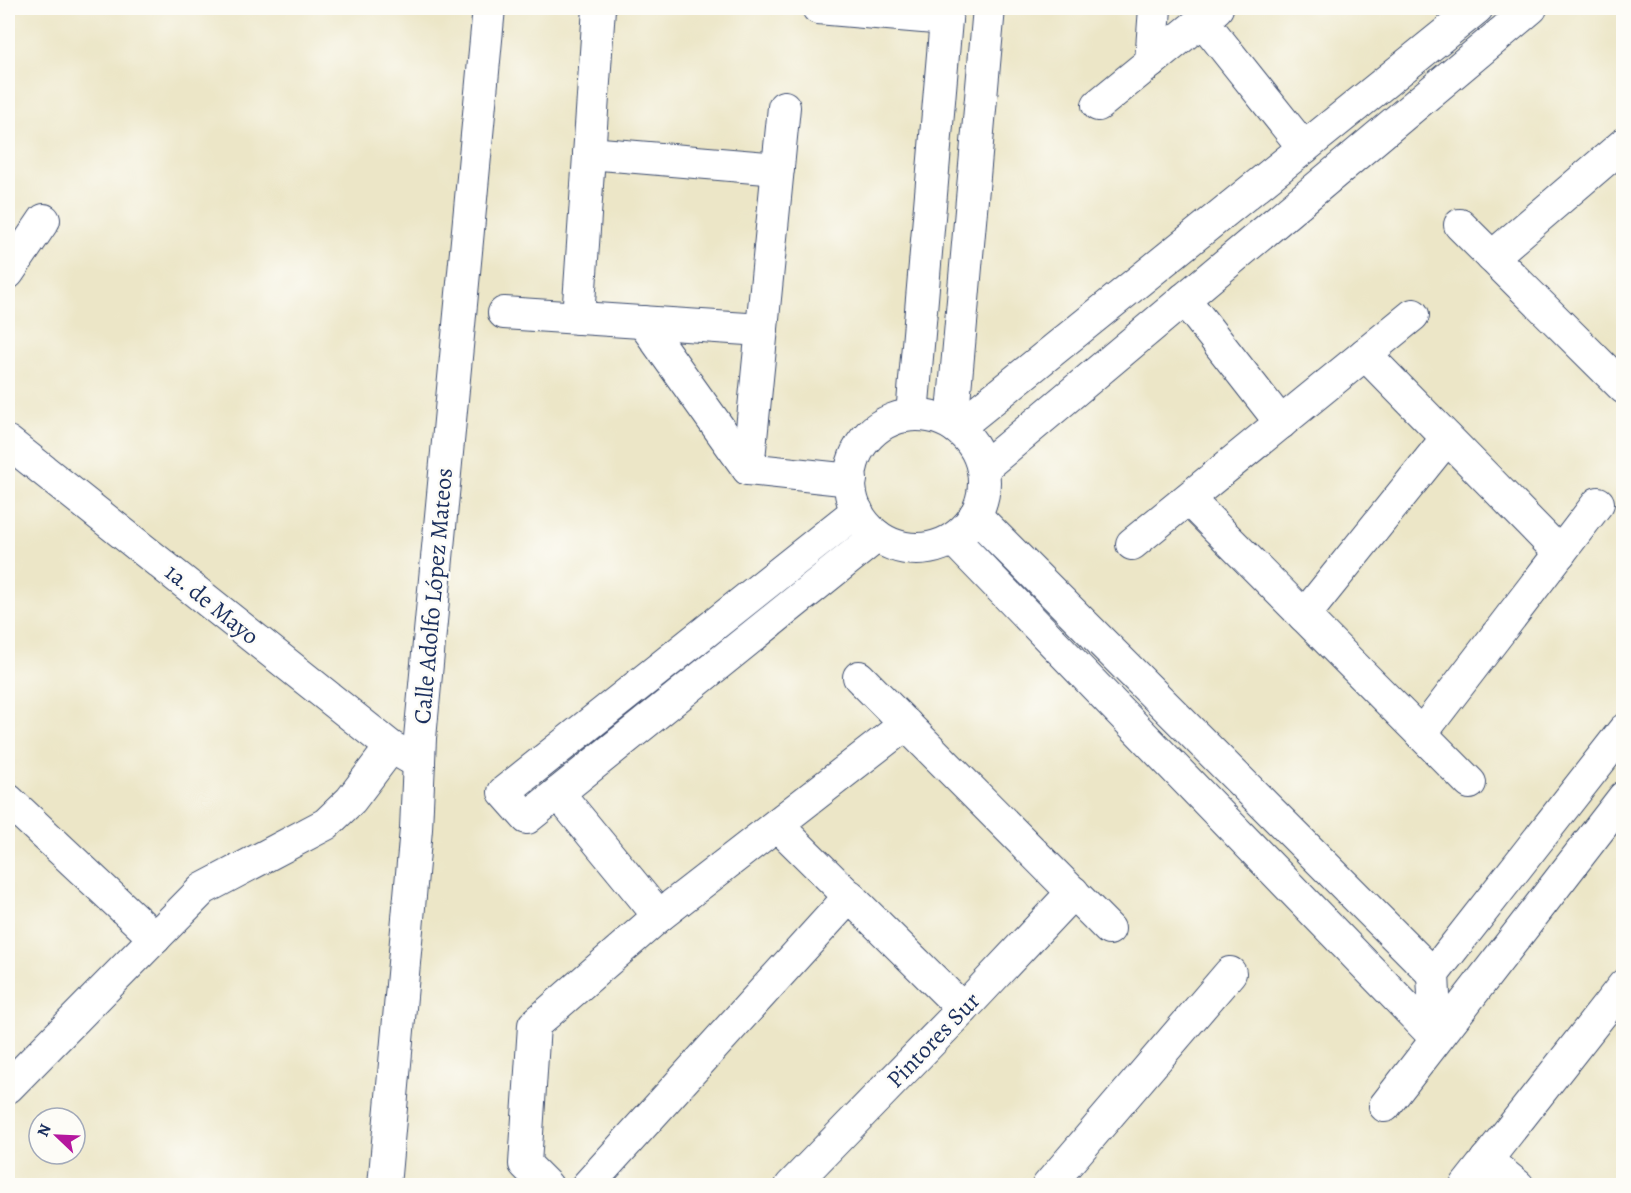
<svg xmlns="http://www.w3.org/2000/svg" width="1631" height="1193" font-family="Alegreya,serif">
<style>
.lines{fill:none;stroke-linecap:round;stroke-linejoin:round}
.minor-casing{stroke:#3a4a6e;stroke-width:34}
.minor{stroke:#fff;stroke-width:32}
.labels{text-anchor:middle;stroke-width:5;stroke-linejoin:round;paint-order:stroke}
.street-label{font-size:24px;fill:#1b2f5e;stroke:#fdfcf7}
</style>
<rect width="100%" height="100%" fill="#fdfcf7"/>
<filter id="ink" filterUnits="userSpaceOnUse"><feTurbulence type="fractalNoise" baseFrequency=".0167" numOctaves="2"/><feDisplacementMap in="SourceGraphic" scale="12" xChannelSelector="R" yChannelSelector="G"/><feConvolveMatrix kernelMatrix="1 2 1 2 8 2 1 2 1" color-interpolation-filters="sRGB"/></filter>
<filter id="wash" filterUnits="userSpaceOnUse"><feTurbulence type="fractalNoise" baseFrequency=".008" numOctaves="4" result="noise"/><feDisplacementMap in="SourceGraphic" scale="24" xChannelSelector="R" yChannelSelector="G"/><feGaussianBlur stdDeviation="1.35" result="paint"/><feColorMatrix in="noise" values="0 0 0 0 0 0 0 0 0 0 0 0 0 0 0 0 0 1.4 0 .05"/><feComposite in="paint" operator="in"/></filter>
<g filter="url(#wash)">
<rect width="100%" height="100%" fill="#ece6c7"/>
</g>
<g filter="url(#ink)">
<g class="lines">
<g class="minor-casing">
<g id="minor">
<path d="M818 8 946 19"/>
<path d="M1202 20 1304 148"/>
<path d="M1151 62 1155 8"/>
<path d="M1098 105 1217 8"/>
<path d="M589 153 778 169"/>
<path d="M1460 225 1624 388"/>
<path d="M1492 257 1624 144"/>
<path d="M8 273 44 220"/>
<path d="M1184 299 1281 423"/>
<path d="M504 313 762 330"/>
<path d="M578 318 599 8"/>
<path d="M643 322 748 469 851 480"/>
<path d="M1365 354 1560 553"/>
<path d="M912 415 947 8"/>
<circle cx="917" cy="482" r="67"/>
<path d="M952 424 989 8"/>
<path d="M957 428 1477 8"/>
<path d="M8 442 391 747 419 763"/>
<path d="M983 468 1531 8"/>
<path d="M748 469 784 107"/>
<path d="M1188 499 1470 783"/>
<path d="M857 511 504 792 527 818 877 536"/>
<path d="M975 515 1433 974"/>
<path d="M953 539 1436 1038"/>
<path d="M1132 544 1413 315"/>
<path d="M1304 616 1447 438"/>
<path d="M859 677 1109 929"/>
<path d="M1421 734 1598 503"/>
<path d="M558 793 659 916"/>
<path d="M8 800 155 938"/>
<path d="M777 825 963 1009"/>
<path d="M1436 1038 1433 974 1624 730"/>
<path d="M8 1087 203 889 326 824 351 800 391 747"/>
<path d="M1385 1106 1624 797"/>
<path d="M1486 1160 1518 1186"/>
<path d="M384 1186 416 829 420 738 489 8"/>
<path d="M547 1186 525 1164 534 1025 659 916 906 724"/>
<path d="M587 1186 850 896"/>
<path d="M791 1186 963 1009 1073 892"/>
<path d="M1048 1186 1230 973"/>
<path d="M1466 1186 1624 985"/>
</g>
</g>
<use href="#minor" class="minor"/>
</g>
</g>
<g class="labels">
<g class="street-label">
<text transform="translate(433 596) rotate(-85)" y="8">Calle Adolfo López Mateos</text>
<text transform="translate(212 604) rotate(39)" y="8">1a. de Mayo</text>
<text transform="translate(933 1040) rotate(-46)" y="8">Pintores Sur</text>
</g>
</g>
<rect width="1631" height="1193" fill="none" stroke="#fdfcf7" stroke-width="30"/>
<g transform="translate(57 1136) rotate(293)"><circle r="28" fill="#fdfcf7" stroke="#a3aaba" stroke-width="1.5"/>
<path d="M0-4.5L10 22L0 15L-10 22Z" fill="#b5179e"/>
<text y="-9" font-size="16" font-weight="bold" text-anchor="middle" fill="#1b2f5e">N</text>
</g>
</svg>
